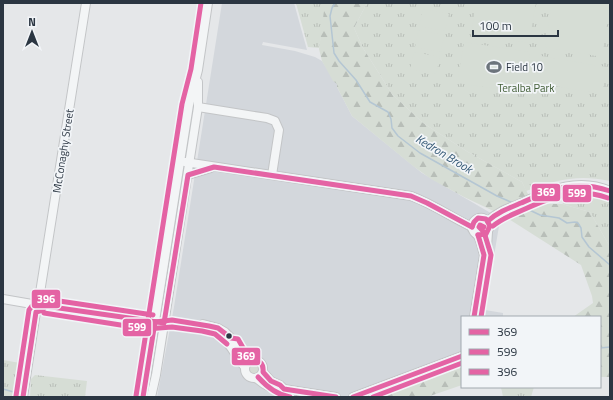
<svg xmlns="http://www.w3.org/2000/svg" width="613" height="400" font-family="'Titillium Web',sans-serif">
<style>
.built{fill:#d3d7dc}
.grass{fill:url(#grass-tufts)}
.forest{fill:url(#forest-firs)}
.pitch{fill:#d6ddd5}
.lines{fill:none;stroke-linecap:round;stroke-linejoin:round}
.stream{stroke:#b4c6d3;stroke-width:1.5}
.minor-casing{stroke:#c3c5c7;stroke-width:10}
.minor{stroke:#f3f5f6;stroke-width:8}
.bus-1-casing{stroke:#f2f5f8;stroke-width:8}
.bus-2-casing{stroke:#f2f5f8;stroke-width:8}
.bus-3-casing{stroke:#f2f5f8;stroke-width:8}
.bus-1{stroke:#e463a4;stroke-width:5}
.bus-2{stroke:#e463a4;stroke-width:5}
.bus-3{stroke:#e463a4;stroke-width:5}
.bus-dot{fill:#2b3642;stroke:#f2f5f8;stroke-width:1.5}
.labels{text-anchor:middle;stroke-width:3.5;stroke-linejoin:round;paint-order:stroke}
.poi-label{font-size:11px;fill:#2b3642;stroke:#f2f5f8;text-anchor:start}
.park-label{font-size:11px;fill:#435e38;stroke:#f2f5f8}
.street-label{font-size:11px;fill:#2b3642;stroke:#f2f5f8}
.water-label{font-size:12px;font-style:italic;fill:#355976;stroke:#f2f5f8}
.line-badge{stroke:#f2f5f8;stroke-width:1.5}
.badge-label{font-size:11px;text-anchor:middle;font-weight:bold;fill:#fff}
</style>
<defs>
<pattern id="grass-tufts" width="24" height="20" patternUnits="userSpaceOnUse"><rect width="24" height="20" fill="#d6ddd5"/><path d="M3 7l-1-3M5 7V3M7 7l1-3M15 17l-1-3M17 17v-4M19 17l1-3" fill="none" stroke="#b8beb8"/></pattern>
<pattern id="forest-firs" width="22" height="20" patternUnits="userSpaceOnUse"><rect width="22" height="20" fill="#d6ddd5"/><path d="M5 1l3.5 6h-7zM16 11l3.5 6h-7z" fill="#b8beb8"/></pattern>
</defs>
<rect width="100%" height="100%" fill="#e5e7e9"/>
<path class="built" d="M222 3H294L307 50 263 42 262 45 295 51 315 57 322 61 337 84V87L352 116 422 173 489 212 500 220 485 310 503 313V317H462V361L368 397H157L174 307Z"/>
<g class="grass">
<path d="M296 3H327L319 48 308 47Z"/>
<path d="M367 3H610V181C577 174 557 180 526 191L522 182 468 152 423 123 392 94 363 48 354 28Z"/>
<path d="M582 194 595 196 610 201V247L590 212 562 204 577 195Z"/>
<path d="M3 360 20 363 19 389 17 397H3Z"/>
<circle cx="255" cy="369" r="5.5"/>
<path d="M35 375 87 381 85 397H30L31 379Z"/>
<path d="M501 387H534L531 397H503Z"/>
</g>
<g class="forest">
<path d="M325 3H367L354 28 363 48 392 94 423 123 468 152 522 182 528 194 538 201 544 204H562L590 212 610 247V377H600V317H573L593 303 592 296 581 265 504 216 464 197 431 179 413 166 352 116 337 87V84L333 81 322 61 319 49Z"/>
<path d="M462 367V385L427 397H379Z"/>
<path d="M501 387H506V391L514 389V387H521L517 395 512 393 509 397H504Z"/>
</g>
<g class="pitch">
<path d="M476 3H536L529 43 471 34Z"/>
<path d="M552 3H610L602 57 545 47Z"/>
<path d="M423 9 449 14 445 31 419 26Z"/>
<path d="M418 30 444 35 441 52 415 47Z"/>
<path d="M464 42 530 52 524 93 457 83Z"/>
<path d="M414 52 440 57 436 74 410 69Z"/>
<path d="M541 56 606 67 602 94 537 83Z"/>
</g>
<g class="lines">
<g class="stream">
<path d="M335 3 332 8 330 16 334 53 339 61 356 80 370 102 388 112 391 119 392 128 398 136 420 153 497 196 513 203"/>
<path d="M521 206 540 215 559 218 567 223 575 222 578 223 581 228 582 237 589 247 610 265"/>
<path d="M600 348 610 347"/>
<path d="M3 389 17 393"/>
</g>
<g class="minor-casing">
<g id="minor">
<path d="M198 107 267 118 275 121 279 130 272 175"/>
<path d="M185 162 411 196C433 204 451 217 472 227"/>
<path d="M188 175 211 168"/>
<path d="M488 221C497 212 509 208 521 203 550 190 578 177 610 191"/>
<path d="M478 235 486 234 489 229 488 221 483 218C476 217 468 224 474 232 475 234 477 234 478 236 481 241 482 249 484 255"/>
<path d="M3 299 32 304"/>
<path d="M39 299 86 3"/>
<path d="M45 306C78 311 112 317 145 321 170 325 198 323 220 336 231 343 236 358 245 367"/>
<path d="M474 317 484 255 487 247 488 232"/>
<path d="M203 324 218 328 225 332 231 338 241 352 250 360"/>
<circle cx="254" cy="369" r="9"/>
<path d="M263 372 271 381 280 385 284 389"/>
<path d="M256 378C264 385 273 391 284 389L336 397"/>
<path d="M23 397 36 312"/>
<path d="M143 397 189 105 198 70 208 3"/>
<path d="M151 397 156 375 198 107V82"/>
<path d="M353 397 462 356"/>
</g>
</g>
<use href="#minor" class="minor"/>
<g class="bus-1-casing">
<g id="bus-1">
<path d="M488 221C498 212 509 208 521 203 553 189 574 179 610 191"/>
<path d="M472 227 474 222 478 218 486 219 490 226 486 234 478 235"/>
<path d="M474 317 484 255 478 235"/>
<path d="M155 322 172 320 209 326 218 328 231 338 238 339 246 353V356L250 360C259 359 264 363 263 372L271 381 280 385 284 389 336 397"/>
<path d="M23 397 36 312 43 310 45 306 164 323 188 175 214 167 411 196 427 203 472 227"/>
<path d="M143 397 155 322"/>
<path d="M353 397 462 356"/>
</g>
</g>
<g class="bus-2-casing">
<g id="bus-2">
<path d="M493 226C502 218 514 214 525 209 554 196 576 187 608 198"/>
<path d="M44 313 146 329 172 327 202 331 215 334 227 344"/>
<path d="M481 317 491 255 484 232 479 227 480 225 484 227"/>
<path d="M258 377C266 386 277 395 290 397"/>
<path d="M373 397 462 363"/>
</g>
</g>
<g class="bus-3-casing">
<g id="bus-3">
<path d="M16 396 29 310 32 306 38 304 41 300 46 299 153 315"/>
<path d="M136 396 182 104 191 69 201 3"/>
</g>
</g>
<use href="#bus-1" class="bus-1"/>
<use href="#bus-2" class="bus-2"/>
<use href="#bus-3" class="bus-3"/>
</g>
<defs>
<g id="stadium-bare" transform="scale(1.2)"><path d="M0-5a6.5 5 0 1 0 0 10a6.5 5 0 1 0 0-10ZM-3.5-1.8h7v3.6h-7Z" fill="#6c747c" stroke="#f2f5f8" stroke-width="2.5" paint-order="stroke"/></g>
</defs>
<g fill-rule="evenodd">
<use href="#stadium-bare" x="494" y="67"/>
</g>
<circle class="bus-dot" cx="229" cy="336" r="3.5"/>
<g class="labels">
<g class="poi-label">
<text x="506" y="71">Field 10</text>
</g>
<g class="park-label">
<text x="526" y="92">Teralba Park</text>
</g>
<g class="street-label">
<text transform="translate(63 151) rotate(-81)" y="4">McConaghy Street</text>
</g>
<g class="water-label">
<text transform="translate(444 154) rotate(31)" y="4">Kedron Brook</text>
</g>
</g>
<g class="line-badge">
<rect x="531" y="183" width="30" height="19" rx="4" fill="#e463a4"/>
<rect x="562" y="184" width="30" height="19" rx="4" fill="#e463a4"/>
<rect x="31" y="289" width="30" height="20" rx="4" fill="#e463a4"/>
<rect x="122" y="318" width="30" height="19" rx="4" fill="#e463a4"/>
<rect x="231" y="347" width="30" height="19" rx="4" fill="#e463a4"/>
</g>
<g class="badge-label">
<text x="546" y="196">369</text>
<text x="577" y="197">599</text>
<text x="46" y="303">396</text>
<text x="137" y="331">599</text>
<text x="246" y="360">369</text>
</g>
<rect width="613" height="400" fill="none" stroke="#2b3642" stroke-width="8"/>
<rect x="461" y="316" width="140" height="72" fill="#f2f5f8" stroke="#a2a9af"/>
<rect x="469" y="329" width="20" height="6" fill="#e463a4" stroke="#a2a9af"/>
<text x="497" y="336" font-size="12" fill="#2b3642">369</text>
<rect x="469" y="349" width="20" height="6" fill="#e463a4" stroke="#a2a9af"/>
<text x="497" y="356" font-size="12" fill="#2b3642">599</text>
<rect x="469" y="369" width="20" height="6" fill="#e463a4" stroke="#a2a9af"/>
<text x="497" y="376" font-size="12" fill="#2b3642">396</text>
<g transform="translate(32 32)" stroke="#f2f5f8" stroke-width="3" paint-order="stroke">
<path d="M0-3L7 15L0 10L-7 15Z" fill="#2b3642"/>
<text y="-6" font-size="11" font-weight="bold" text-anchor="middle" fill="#2b3642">N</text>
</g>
<path d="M473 30v6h85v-6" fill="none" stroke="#2b3642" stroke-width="2"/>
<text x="479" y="30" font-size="12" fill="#2b3642" stroke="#f2f5f8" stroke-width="3" paint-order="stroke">100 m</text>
</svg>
